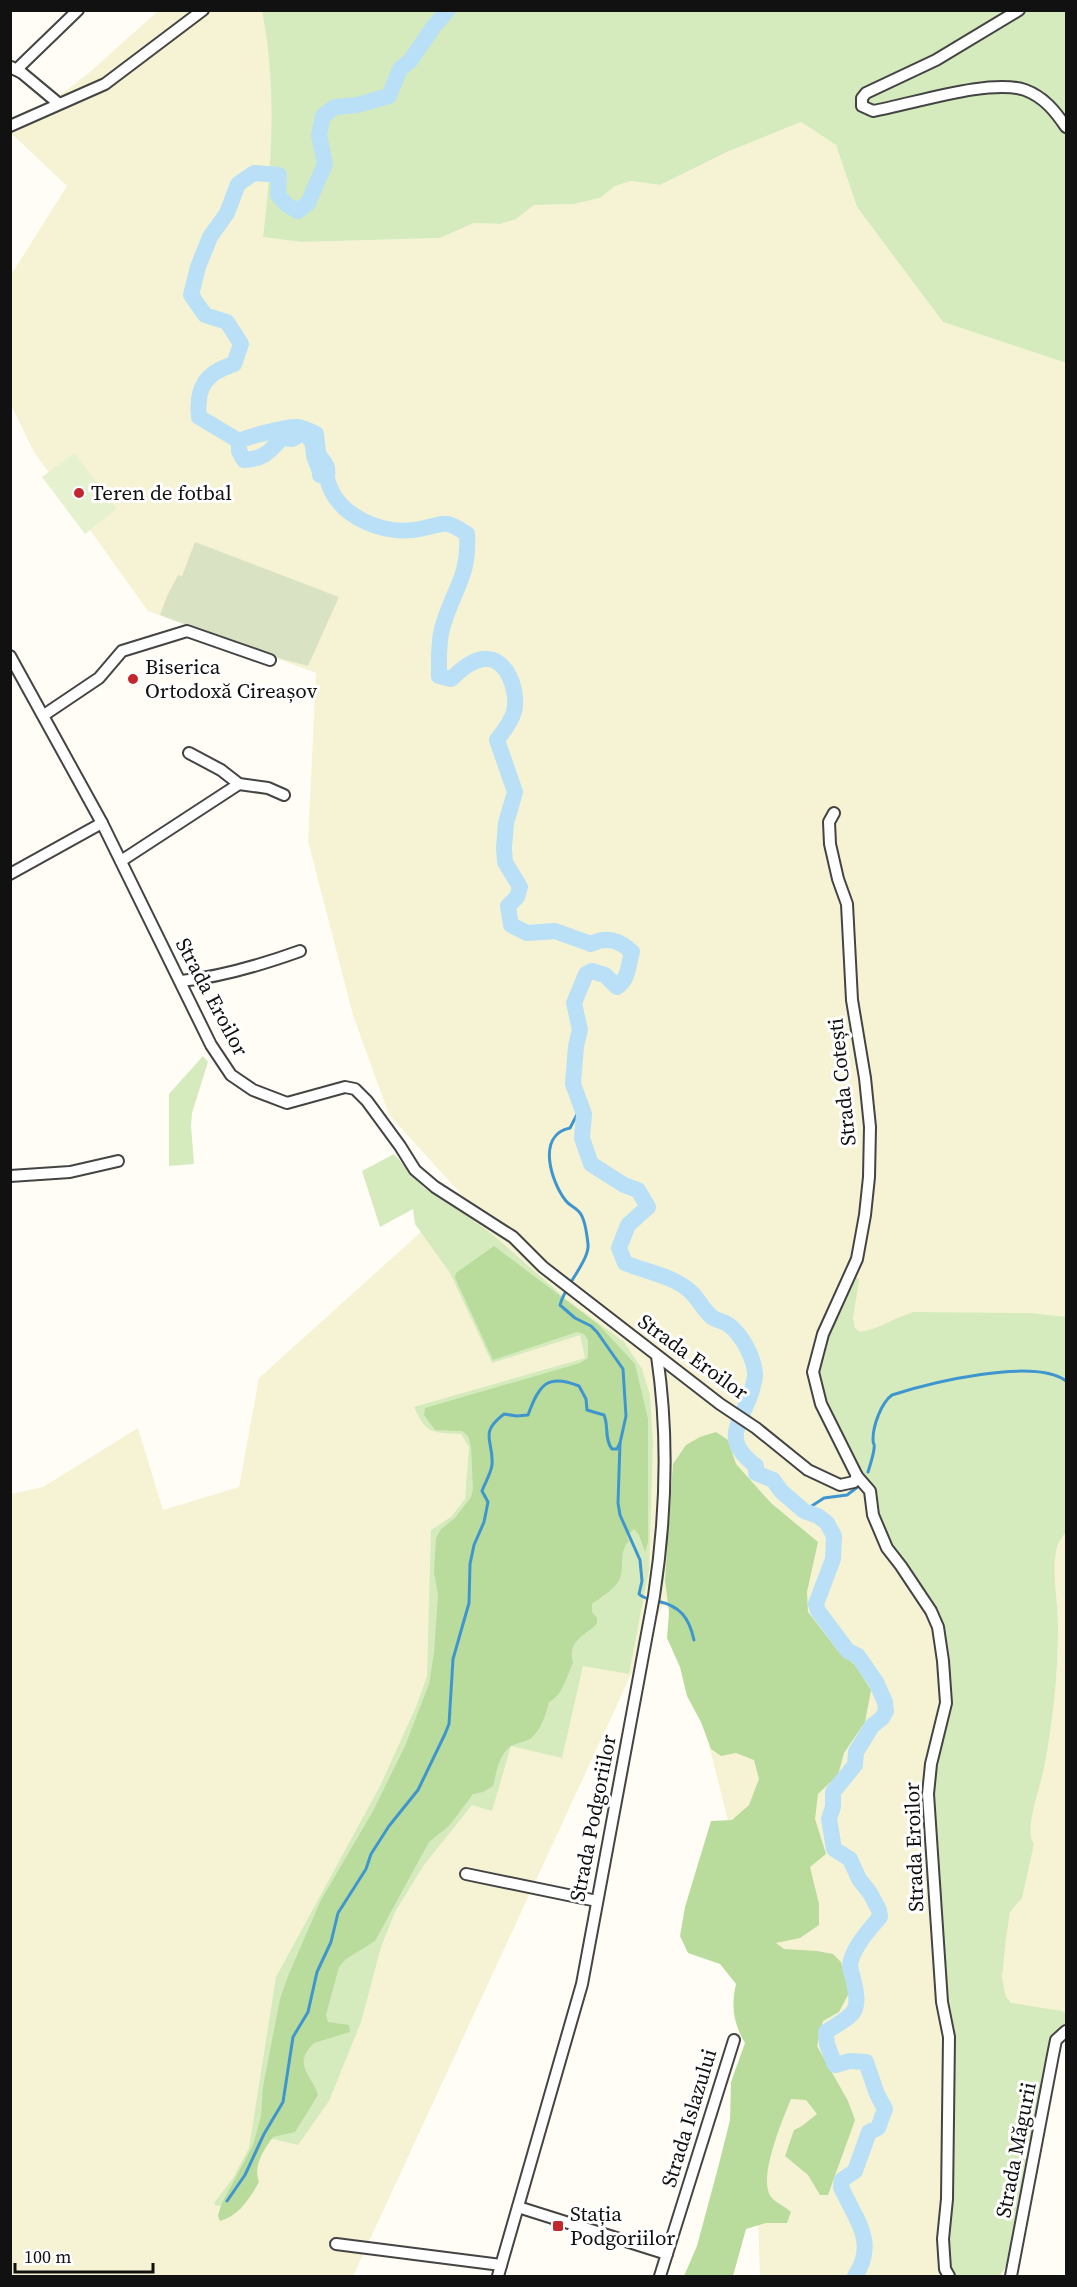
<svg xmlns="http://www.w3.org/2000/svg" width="1077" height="2287" font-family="'Source Serif 4',serif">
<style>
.farmland{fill:#f6f3d4}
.green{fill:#d5ebbd}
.forest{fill:#b9dc9c}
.cemetery{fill:#d9e3c4}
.pitch{fill:#e6f2cf}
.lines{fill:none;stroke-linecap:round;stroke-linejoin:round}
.stream{stroke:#3f96cf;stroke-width:3}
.river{stroke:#b9e0f7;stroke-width:16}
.minor-casing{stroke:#444;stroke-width:14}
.minor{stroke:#fff;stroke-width:10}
.poi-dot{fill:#c4262e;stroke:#fff;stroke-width:2}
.labels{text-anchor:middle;stroke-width:6;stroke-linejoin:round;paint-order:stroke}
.poi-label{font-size:21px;fill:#111;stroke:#fff;text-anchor:start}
.street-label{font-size:21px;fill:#111;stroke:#fff}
</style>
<rect width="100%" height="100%" fill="#fffdf5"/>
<path class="farmland" d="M159 10 262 11 269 46 273 101 271 165 263 237 301 242 440 238 474 223 500 224 515 219 534 205 574 204 600 198 615 186 631 181 660 185 727 152 801 122 836 145 857 207 943 322 1066 363V2014L1020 2030 979 2276H760L758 2215 786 2053 679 1625 665 1601 353 2276H11V1494L43 1487 138 1428 163 1510 239 1487 259 1378 462 1195 389 1115 353 1015 308 841 316 673 148 611 34 452 11 405V275L67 186 11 133 90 72Z"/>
<g class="green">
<path d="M262 11H1066V363L943 322 857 207 836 145 801 122 727 152 660 185 631 181 615 186 600 198 574 204 534 205 516 219 500 224 474 223 440 238 301 242 263 237C272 161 277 87 262 11Z"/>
<path d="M203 1056 208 1062 192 1113 191 1126 194 1164 169 1166V1094Z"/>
<path d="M394 1154 424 1188 445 1200 492 1234 566 1299 624 1342 642 1369 650 1395 653 1442 649 1570 629 1674 583 1666 562 1758 511 1746 492 1811 472 1805 424 1865 395 1912 381 1947 361 2022 329 2101 298 2145 264 2137 230 2203 216 2206 214 2203 233 2178 249 2148 276 1977 380 1786 416 1707 427 1676 431 1530 451 1517 465 1499 469 1447 461 1434C431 1432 427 1435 414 1407L585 1358 580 1335 492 1363 450 1273 415 1224 413 1209 380 1227 362 1171Z"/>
<path d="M854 1277 858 1278 859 1281 853 1318 855 1328 860 1332C880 1329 895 1317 914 1312L1030 1313 1066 1317V1532C1061 1538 1057 1544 1056 1552 1052 1576 1058 1601 1058 1626 1058 1673 1053 1722 1044 1768 1041 1785 1023 1831 1034 1844L1022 1898 1010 1912 1006 1938 1002 1978 1006 1997 1011 2003 1062 2011 1066 2014V2028H1064L1035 2134 1031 2140 1023 2143 1019 2151V2157L1028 2160 1008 2263 1000 2276H953L947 2251 952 2193 940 1906 932 1789 950 1706 933 1606 924 1590 898 1556 886 1534 877 1505 827 1407 818 1374 828 1332Z"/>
</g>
<g class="forest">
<path d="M494 1246 599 1325 635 1364 648 1419V1542L645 1552 639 1535 634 1529 627 1536 629 1541C618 1552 625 1566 620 1578 617 1588 601 1597 592 1604V1612L597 1618V1624C584 1636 567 1641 573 1663 566 1677 563 1695 549 1702 546 1714 541 1731 530 1739 521 1744 511 1741 503 1755 497 1764 496 1776 493 1786L483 1792 473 1794 449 1826 429 1842 375 1941 346 1959 339 1967 326 2015 328 2022 349 2025 350 2032 314 2043C291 2065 313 2076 318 2095L295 2132 273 2137C263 2151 253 2166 259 2182 250 2198 239 2216 220 2221L218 2216 221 2205 253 2145 261 2116 263 2087 280 1999 288 1976 321 1900 373 1811 405 1746 429 1684 434 1653 438 1595 434 1572 436 1538 441 1529 455 1518 471 1497 473 1489 471 1446 468 1436 462 1431 435 1430 424 1415 425 1408 580 1363 588 1358V1340L584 1334 577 1332 493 1360 455 1278 456 1273Z"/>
<path d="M716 1432 728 1440 736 1464 771 1503 818 1542 807 1592 808 1612 838 1651 855 1665 871 1690 865 1722 844 1753 838 1775 818 1794 815 1819 826 1854 810 1867 819 1904V1925L800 1938 776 1943 784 1949 817 1951 833 1954 841 1962 849 1993 839 2012 823 2021 817 2046 848 2101 855 2120 828 2195H820L808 2175 785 2156 794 2130 802 2126 817 2114 806 2100 791 2099C783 2119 756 2181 772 2198 776 2203 785 2206 791 2212L787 2223H766L746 2229 733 2276H684L697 2246 719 2164 730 2120 731 2082 745 2043C733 2023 731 2005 736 1984L720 1964 688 1953 680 1936 685 1907 711 1821 732 1820 749 1805 759 1779 754 1760 736 1753 721 1756 711 1749 701 1722 687 1696 680 1667 667 1638 669 1612 665 1580 673 1464 686 1445 700 1437Z"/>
</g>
<path class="cemetery" d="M195 542 339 597 308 666 267 655 160 615 167 596 178 575 182 576Z"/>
<path class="pitch" d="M74 453 117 509 85 534 42 477Z"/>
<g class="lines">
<g class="stream">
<path d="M581 1107 570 1128C536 1135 551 1182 566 1201 570 1206 577 1208 580 1213 585 1219 587 1235 588 1244 590 1260 565 1285 560 1305L575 1318 591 1326 597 1332 623 1369 626 1416 620 1443 618 1503 620 1515 640 1560 642 1581 639 1594C644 1599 650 1599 657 1601 680 1606 689 1617 694 1640"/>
<path d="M868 1472C870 1465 873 1457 874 1449 875 1441 873 1447 873 1439 873 1426 881 1403 892 1395 929 1383 1034 1357 1066 1381"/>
<path d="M804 1511 824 1498 847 1495 859 1486"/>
<path d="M227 2201 245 2175 264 2134 283 2102 293 2037 308 2012 317 1972 331 1942 338 1913 366 1869 371 1854 389 1826 418 1790 445 1734 449 1724 453 1659 469 1603 470 1564 474 1545 484 1522 488 1502 482 1491C485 1483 491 1473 492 1465 494 1440 478 1434 504 1414L517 1416 528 1415C539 1385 547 1373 579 1386L586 1399 587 1410 604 1415C609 1426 604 1439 612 1449H617L620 1443"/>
</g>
<g class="river">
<path d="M239 441 199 417C196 388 205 373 234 364L241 344 227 322 205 315 191 295 198 267 210 237 227 213 238 184 254 173 279 175 278 195 287 205 298 211 308 203 325 164 319 135 323 116 335 107 357 105 389 96 400 69 410 61 434 26 448 10"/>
<path d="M327 477 320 475C320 467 315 462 314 455 313 445 313 439 303 433L292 439 282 438C269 452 264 459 244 460L239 451V441C247 437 288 426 297 427 303 428 310 431 316 434 317 440 317 446 318 452 319 458 326 462 327 468 328 473 326 477 328 482 339 518 385 536 420 529 446 524 443 518 467 534 470 577 452 591 442 629 438 643 439 661 439 676L451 679C460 671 470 661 483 659 508 656 519 693 514 712 511 722 503 732 497 740L515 792 506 823 504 848 505 862 520 887 517 897 508 906 511 925 527 933 555 931 591 944C606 936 620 940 632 952 628 965 629 979 617 987L605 975 592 971 586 974 574 1003 580 1030 576 1046 573 1084 584 1114 582 1138 591 1164 624 1185 638 1190 648 1207 628 1225 619 1248 625 1263C646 1272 675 1276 692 1293 699 1300 704 1311 712 1317 717 1321 724 1321 729 1325 742 1335 753 1356 755 1372 756 1378 753 1384 752 1390 742 1423 719 1438 756 1466V1473L773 1480 781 1491 804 1511 818 1516 827 1523 834 1536 833 1559 816 1604 818 1611 848 1651 858 1656 876 1682 885 1702 886 1711 882 1718 872 1726 856 1752 855 1765 833 1792V1807L829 1819 834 1849 850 1859 859 1879 870 1893 879 1910 880 1917C869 1930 856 1944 851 1960 849 1966 851 1972 853 1978 862 2015 854 2013 826 2032L827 2044 835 2065 850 2061 866 2062 877 2094 885 2109 878 2128 869 2132 855 2171 842 2180 841 2187C855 2219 878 2242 855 2276"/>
</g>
<g class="minor-casing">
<g id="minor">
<path d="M1019 10 936 60 866 93 862 98V106L873 111C913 104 990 78 1025 90 1044 97 1055 111 1066 127"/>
<path d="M11 67 22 73 58 103"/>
<path d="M16 70 78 10"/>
<path d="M10 126 105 84 203 10"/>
<path d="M10 656 102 823 211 1045 231 1075 253 1090 287 1103 345 1087 355 1089 367 1101 400 1146 415 1170 435 1187 513 1237 543 1267 720 1404 756 1428 808 1470 840 1485 854 1482 857 1476"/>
<path d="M44 715 99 678 122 651 187 631 270 660"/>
<path d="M189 753 221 770 239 784 268 788 284 795"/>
<path d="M834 813 829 822 830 844 838 879 847 904 852 1000 865 1078 870 1127 869 1177 865 1215 857 1259 823 1334 813 1372 821 1404 857 1476 870 1491 873 1515 887 1548 901 1566 931 1611 938 1627 943 1661 946 1703 931 1764 928 1794 942 2002 949 2037 947 2199 943 2239 945 2269 949 2276"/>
<path d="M121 861 239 784"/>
<path d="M10 874 102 823"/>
<path d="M181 981C222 977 261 965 300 951"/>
<path d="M10 1176 70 1172 118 1161"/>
<path d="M466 1874 597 1901"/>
<path d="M518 2207 667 2254"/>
<path d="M336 2244 501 2265"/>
<path d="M498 2276 582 1984 654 1596C666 1517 669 1436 657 1356"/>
<path d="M660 2276 734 2040"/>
<path d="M1011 2276 1053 2055 1056 2040 1066 2031"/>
</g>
</g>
<use href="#minor" class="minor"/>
</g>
<g class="poi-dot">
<circle cx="79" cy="493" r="6"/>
<circle cx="133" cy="679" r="6"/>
<rect x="552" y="2220" width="12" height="12" rx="3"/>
</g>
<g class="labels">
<g class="poi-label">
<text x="91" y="500">Teren de fotbal</text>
<text x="145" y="674">Biserica<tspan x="145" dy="24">Ortodoxă Cireașov</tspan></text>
<text x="570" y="2221">Stația<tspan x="570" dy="24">Podgoriilor</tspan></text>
</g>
<g class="street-label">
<text transform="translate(212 997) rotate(62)" y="7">Strada Eroilor</text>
<text transform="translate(842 1082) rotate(-96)" y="7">Strada Cotești</text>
<text transform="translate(693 1357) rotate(36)" y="7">Strada Eroilor</text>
<text transform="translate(593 1818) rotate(-79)" y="7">Strada Podgoriilor</text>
<text transform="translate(914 1847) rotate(-92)" y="7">Strada Eroilor</text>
<text transform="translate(689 2118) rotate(-73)" y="7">Strada Islazului</text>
<text transform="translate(1016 2150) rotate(-79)" y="7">Strada Măgurii</text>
</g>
</g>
<rect width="1077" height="2287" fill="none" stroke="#111111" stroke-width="24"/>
<path d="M15 2263v9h138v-9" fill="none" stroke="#111111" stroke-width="3"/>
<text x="24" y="2263" font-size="18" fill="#111111" stroke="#ffffff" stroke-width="4.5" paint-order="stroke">100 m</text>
</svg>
